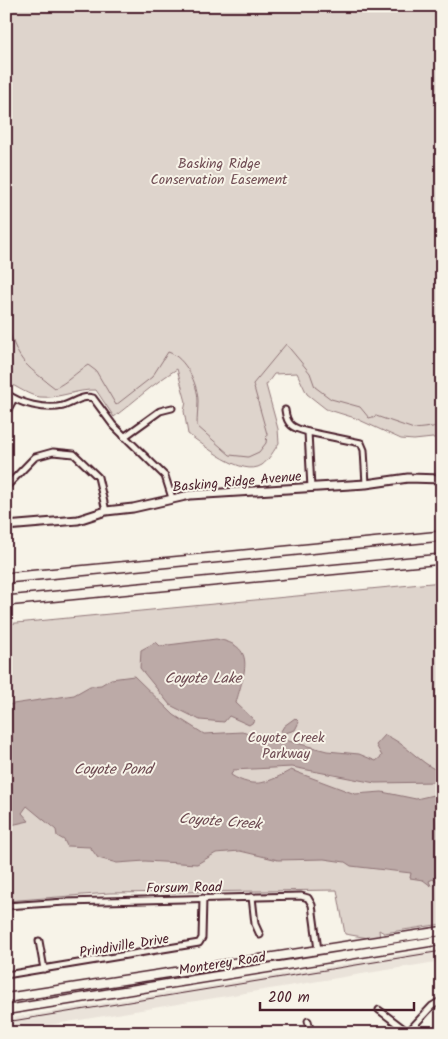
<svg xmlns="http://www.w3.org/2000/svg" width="448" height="1039" font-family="Kalam,sans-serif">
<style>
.built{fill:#eae3da}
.green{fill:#ded4cc;stroke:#947a7c}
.water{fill:#bcaaa7;stroke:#8e7275}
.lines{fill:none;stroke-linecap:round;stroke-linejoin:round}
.stream{stroke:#8e7275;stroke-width:1}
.street-casing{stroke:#4a1f2b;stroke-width:9}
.secondary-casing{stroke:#4a1f2b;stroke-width:11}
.primary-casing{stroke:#4a1f2b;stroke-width:11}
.highway-casing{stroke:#4a1f2b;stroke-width:12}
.street{stroke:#f7f3e8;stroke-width:5}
.secondary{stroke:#f7f3e8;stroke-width:7}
.primary{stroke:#f7f3e8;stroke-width:8}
.highway{stroke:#f7f3e8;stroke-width:9}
.rail{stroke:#4a1f2b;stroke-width:1}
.labels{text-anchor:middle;stroke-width:4;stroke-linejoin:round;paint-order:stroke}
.park-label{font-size:14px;fill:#6f4c53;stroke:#f7f3e8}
.street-label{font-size:14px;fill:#4a1f2b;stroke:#f7f3e8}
.water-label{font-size:15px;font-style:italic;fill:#6c4950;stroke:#f7f3e8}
</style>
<rect width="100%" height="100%" fill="#f7f3e8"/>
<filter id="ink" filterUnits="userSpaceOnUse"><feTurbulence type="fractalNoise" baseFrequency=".02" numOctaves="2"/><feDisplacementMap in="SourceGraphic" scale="10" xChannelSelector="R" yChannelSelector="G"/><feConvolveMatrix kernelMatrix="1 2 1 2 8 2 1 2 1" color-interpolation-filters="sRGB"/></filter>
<g filter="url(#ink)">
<path class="built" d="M442 948V961L6 1032V1019Z"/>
<g class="green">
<path d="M6 6H442V437L414 440 401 439 355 418 326 409 307 394 297 373 274 374 266 385 278 429 279 443C274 450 269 460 262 465 242 478 204 445 188 434L184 411 186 402 177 369C154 383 135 401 114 417L96 390C77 389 59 399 40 397 30 396 17 387 7 382Z"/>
<path d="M442 582V924L384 933 379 930 380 940 345 934 337 890 109 893 6 901V624Z"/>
</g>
<g class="water">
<path d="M216 639C258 646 244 672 236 703L255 721 249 725 229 716 224 722 200 720 170 705 140 668 141 650 156 642 160 646Z"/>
<path d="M134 676 174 715 204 734 242 732 275 741 284 726 295 718 299 722 295 730 282 734 281 739 327 751 359 754 376 761 382 756 376 745 385 735C405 743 418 761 438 771L440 776 436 782 375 783 292 767 233 770 231 775C255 790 269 782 291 770L355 794 382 792 416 799 442 793V888L433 879 429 881 431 886 423 880 410 878 411 873 351 866 345 862 324 859 278 860 240 851 216 853 197 864 145 861 117 863 98 858 90 847 67 846 64 840 57 836 56 830 27 806 22 813 29 821 11 825 6 824V705L74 695 90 686 101 685 111 679Z"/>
</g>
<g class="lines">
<path class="stream" d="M6 321C19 362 21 362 55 388 68 382 75 373 88 365L96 371 116 405 152 377 168 352C185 357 198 384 198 401 198 409 197 417 197 426L230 455 248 457 259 452 266 443 267 434 253 384 286 344 310 373 315 387 331 399 360 407 369 418 376 416 414 429 442 426"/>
<g class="street-casing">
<g id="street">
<path d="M6 393C19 404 46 410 63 406 73 403 82 395 93 398L113 425 165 476 172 498"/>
<path d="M285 410C287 426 293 428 308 432"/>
<path d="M6 413 13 400"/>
<path d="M124 437 160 411 172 408"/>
<path d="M6 487 35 457 53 452 74 454 98 477 106 511"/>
<path d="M311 488 308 432 361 443 364 450 366 484"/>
<path d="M252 897 255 924 260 935"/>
<path d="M6 906 65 902 301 896 308 898 312 905 318 950"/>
<path d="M39 941 44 969"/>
<path d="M6 975 199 943 202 938 203 898"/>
<path d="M379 1010 408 1032"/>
<path d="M308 1021 311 1033"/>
<path d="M242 1032V1033"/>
<path d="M407 1033 432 1006 442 1000"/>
</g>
</g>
<g class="secondary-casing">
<path id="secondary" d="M6 526 78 520 106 511 133 508 190 495 366 484 408 478 442 479"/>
</g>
<g class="primary-casing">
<g id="primary">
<path d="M6 998 442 931"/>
<path d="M6 1010 442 940"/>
</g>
</g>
<g class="highway-casing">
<g id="highway">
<path d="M6 578 442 536"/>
<path d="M6 601 442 559"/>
</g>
</g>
<use href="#street" class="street"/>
<use href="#secondary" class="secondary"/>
<use href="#primary" class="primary"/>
<use href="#highway" class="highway"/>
<path class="rail" d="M6 1022 442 951"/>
</g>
</g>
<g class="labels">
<g class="park-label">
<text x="219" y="168">Basking Ridge<tspan x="219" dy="16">Conservation Easement</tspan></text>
<text x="286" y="742">Coyote Creek<tspan x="286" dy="16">Parkway</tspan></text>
</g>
<g class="street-label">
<text transform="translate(237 481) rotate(-5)" y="5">Basking Ridge Avenue</text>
<text transform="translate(184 887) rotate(-1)" y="5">Forsum Road</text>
<text transform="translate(124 945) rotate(-9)" y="5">Prindiville Drive</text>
<text transform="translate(222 963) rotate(-9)" y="5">Monterey Road</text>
</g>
<g class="water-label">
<text x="203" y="683">Coyote Lake</text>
<text x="113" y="774">Coyote Pond</text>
<text transform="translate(220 821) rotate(4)" y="5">Coyote Creek</text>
</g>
</g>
<rect width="448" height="1039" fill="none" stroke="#f7f3e8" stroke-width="25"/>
<rect x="12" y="12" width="423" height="1014" fill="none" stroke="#4a1f2b" stroke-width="2" filter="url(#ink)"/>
<path d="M260 1002v8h154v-8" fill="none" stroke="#4a1f2b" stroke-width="2.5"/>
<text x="268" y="1002" font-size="15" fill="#4a1f2b" stroke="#f7f3e8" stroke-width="4" paint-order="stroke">200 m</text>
</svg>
